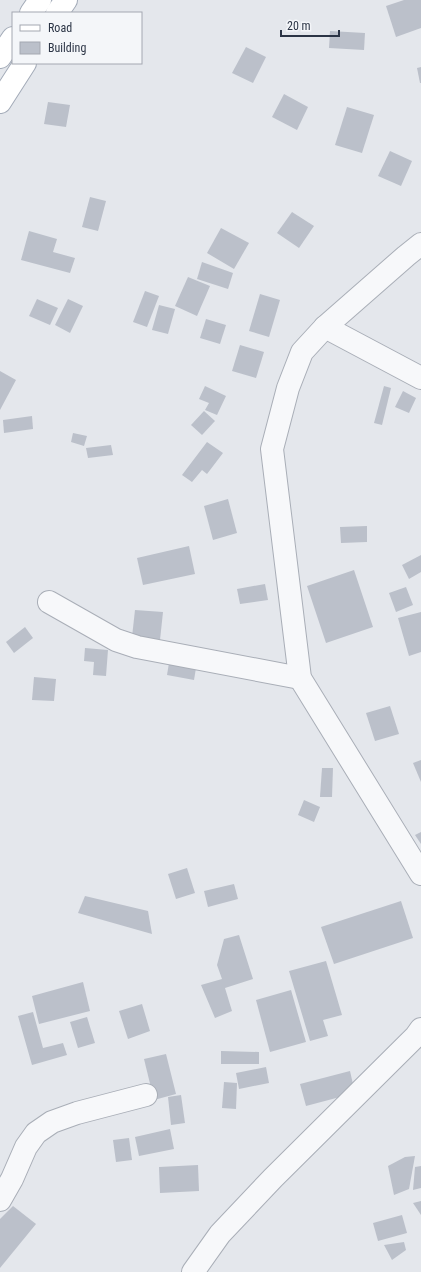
<svg xmlns="http://www.w3.org/2000/svg" width="421" height="1272" font-family="'Roboto Condensed',sans-serif">
<style>
.building{fill:#bbc0ca}
.lines{fill:none;stroke-linecap:round;stroke-linejoin:round}
.minor-casing{stroke:#a9aeb7;stroke-width:24}
.major-casing{stroke:#a3abb8;stroke-width:24}
.minor{stroke:#f7f8fa;stroke-width:22}
.major{stroke:#fff;stroke-width:22}
</style>
<rect width="100%" height="100%" fill="#e4e7ec"/>
<g class="building">
<path d="M404 0H421V28L396 37 386 6Z"/>
<path d="M330 31 365 33 364 50 329 48Z"/>
<path d="M246 47 266 57 253 83 232 73Z"/>
<path d="M421 67V83H420L417 68Z"/>
<path d="M284 94 308 107 297 130 272 117Z"/>
<path d="M48 102 70 105 66 127 44 124Z"/>
<path d="M347 107 374 115 362 153 335 145Z"/>
<path d="M390 151 412 161 401 186 378 176Z"/>
<path d="M90 197 106 201 98 231 82 227Z"/>
<path d="M292 212 314 226 299 248 277 233Z"/>
<path d="M221 228 249 243 234 269 207 253Z"/>
<path d="M29 231 57 239 53 252 75 258 70 273 21 260Z"/>
<path d="M202 262 233 273 228 289 197 279Z"/>
<path d="M188 277 210 286 197 316 175 306Z"/>
<path d="M145 291 159 296 147 327 133 322Z"/>
<path d="M260 294 280 300 269 337 249 331Z"/>
<path d="M37 299 58 308 50 325 29 316Z"/>
<path d="M68 299 83 306 70 333 55 325Z"/>
<path d="M159 305 175 309 168 334 152 330Z"/>
<path d="M206 319 226 325 220 344 200 338Z"/>
<path d="M240 345 264 352 256 378 232 371Z"/>
<path d="M0 371 16 380 0 410Z"/>
<path d="M205 386 226 396 217 415 205 410 209 403 199 399Z"/>
<path d="M384 386 391 388 382 425 374 423Z"/>
<path d="M403 391 416 398 409 413 395 407Z"/>
<path d="M204 411 215 421 202 435 191 425Z"/>
<path d="M32 416 33 429 4 433 3 420Z"/>
<path d="M73 433 87 436 84 446 71 442Z"/>
<path d="M207 442 223 453 207 474 202 470 192 482 182 475Z"/>
<path d="M111 445 113 455 88 458 86 448Z"/>
<path d="M228 499 237 533 213 540 204 506Z"/>
<path d="M367 526V542L341 543 340 527Z"/>
<path d="M189 546 195 574 143 585 137 558Z"/>
<path d="M421 555V572L409 579 402 565Z"/>
<path d="M354 570 373 627 326 643 307 586Z"/>
<path d="M265 584 268 600 240 604 237 589Z"/>
<path d="M406 587 413 605 396 612 389 593Z"/>
<path d="M135 610 163 612 160 640 132 637Z"/>
<path d="M421 612V652L409 656 398 618Z"/>
<path d="M25 627 33 638 14 653 6 642Z"/>
<path d="M85 648 108 650 106 676 93 675 94 662 84 661Z"/>
<path d="M170 657 197 662 194 680 167 675Z"/>
<path d="M34 677 56 679 54 701 32 700Z"/>
<path d="M390 706 399 734 375 741 366 713Z"/>
<path d="M421 760V782L413 763Z"/>
<path d="M322 768H333L332 797H320Z"/>
<path d="M304 800 320 807 314 822 298 815Z"/>
<path d="M421 832V844L415 835Z"/>
<path d="M187 868 195 893 176 899 168 874Z"/>
<path d="M234 884 238 899 208 907 204 891Z"/>
<path d="M85 896 148 911 152 934 78 913Z"/>
<path d="M401 901 413 938 334 964 321 927Z"/>
<path d="M239 935 253 979 225 988 232 1011 215 1018 201 985 222 979 217 965 224 939Z"/>
<path d="M326 961 342 1015 323 1020 328 1036 310 1041 289 971Z"/>
<path d="M83 982 90 1011 39 1024 32 996Z"/>
<path d="M291 990 306 1042 270 1052 256 1000Z"/>
<path d="M142 1004 150 1031 128 1039 119 1011Z"/>
<path d="M33 1012 43 1048 63 1043 67 1055 32 1065 18 1016Z"/>
<path d="M87 1017 95 1043 78 1048 70 1022Z"/>
<path d="M221 1051 259 1052V1064H221Z"/>
<path d="M166 1054 176 1094 154 1100 144 1059Z"/>
<path d="M266 1067 269 1083 239 1089 236 1073Z"/>
<path d="M350 1071 355 1093 306 1106 300 1084Z"/>
<path d="M224 1082 237 1083 236 1109 222 1108Z"/>
<path d="M181 1095 185 1123 171 1125 168 1097Z"/>
<path d="M170 1129 174 1149 139 1156 135 1137Z"/>
<path d="M129 1138 132 1160 116 1162 113 1140Z"/>
<path d="M415 1156 409 1189 394 1195 388 1166 405 1157Z"/>
<path d="M198 1165 199 1191 160 1193 159 1167Z"/>
<path d="M421 1166V1188L413 1190 415 1167Z"/>
<path d="M421 1201V1215L413 1203Z"/>
<path d="M13 1206 36 1224 0 1268V1219Z"/>
<path d="M402 1215 407 1233 378 1241 373 1223Z"/>
<path d="M404 1242 406 1250 392 1260 384 1245Z"/>
</g>
<g class="lines">
<g class="minor-casing">
<g id="minor">
<path d="M421 244 406 256 325 327 302 352 288 388 272 449 300 678 421 874"/>
<path d="M325 327 421 378"/>
<path d="M49 602 116 640 137 647 300 678"/>
<path d="M0 1200 12 1179 26 1147 36 1133 52 1122 77 1113 146 1095"/>
<path d="M193 1272 220 1234 273 1178 416 1036 421 1029"/>
</g>
</g>
<g class="major-casing">
<g id="major">
<path d="M31 13 40 0"/>
<path d="M57 13 66 0"/>
<path d="M0 57 13 38"/>
<path d="M0 102 25 63"/>
</g>
</g>
<use href="#minor" class="minor"/>
<use href="#major" class="major"/>
</g>
<rect x="12" y="12" width="130" height="52" fill="#f4f6f9" stroke="#a4a8b1"/>
<rect x="20" y="25" width="20" height="6" fill="#ffffff" stroke="#a4a8b1"/>
<text x="48" y="32" font-size="12" fill="#2b3445">Road</text>
<rect x="20" y="42" width="20" height="12" fill="#bbc0ca" stroke="#a4a8b1"/>
<text x="48" y="52" font-size="12" fill="#2b3445">Building</text>
<path d="M281 30v6h58v-6" fill="none" stroke="#2b3445" stroke-width="2"/>
<text x="287" y="30" font-size="12" fill="#2b3445" stroke="#f4f6f9" stroke-width="3" paint-order="stroke">20 m</text>
</svg>
